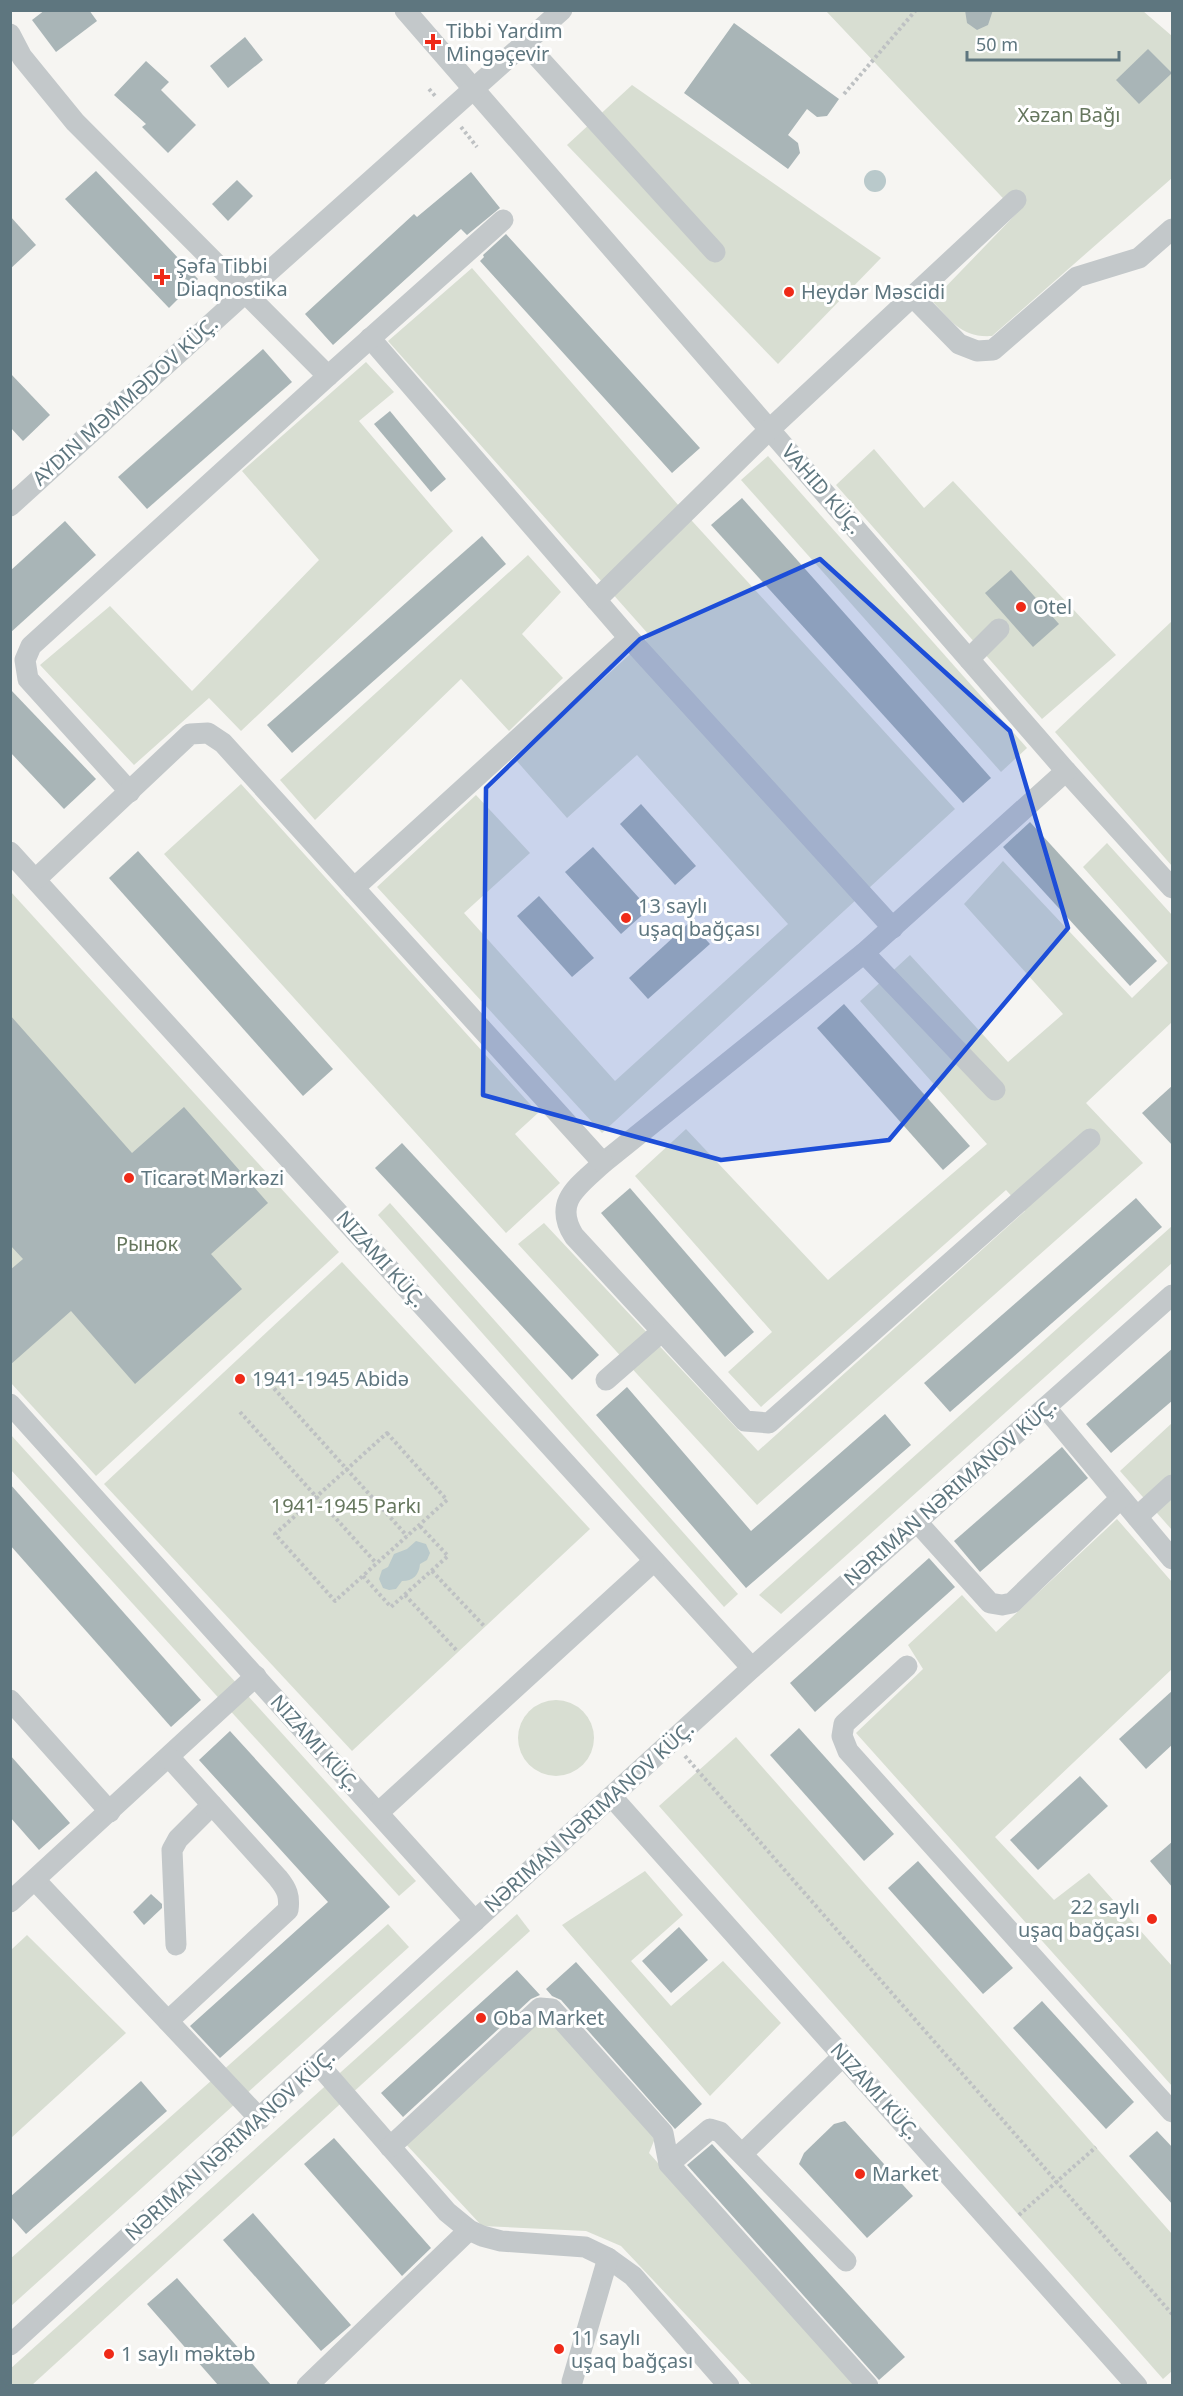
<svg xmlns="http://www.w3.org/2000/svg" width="1183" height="2396" font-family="'Noto Sans',sans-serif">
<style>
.green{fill:#d8ded2}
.water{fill:#b9c9cb}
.building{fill:#a9b5b7}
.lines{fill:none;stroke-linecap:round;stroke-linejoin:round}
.path{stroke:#bec1c3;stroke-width:4;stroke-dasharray:3 3;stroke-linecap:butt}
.minor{stroke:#c3c8ca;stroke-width:21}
.marked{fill:#1d4ed8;fill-opacity:0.2;stroke:#1d4ed8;stroke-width:4.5;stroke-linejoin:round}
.poi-dot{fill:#ef2a18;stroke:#fff;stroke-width:2}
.labels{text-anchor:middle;stroke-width:6;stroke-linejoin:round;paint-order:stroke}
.poi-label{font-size:20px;fill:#5e767f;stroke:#fff;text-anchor:start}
.park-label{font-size:20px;fill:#66775e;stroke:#fff}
.street-label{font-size:20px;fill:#5e767f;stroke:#fff}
</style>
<rect width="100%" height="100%" fill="#f6f5f2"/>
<g class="green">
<path d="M826 11H1143L1172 36V178L992 336C961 338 952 321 932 301L1017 213Z"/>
<path d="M632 85 881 258 778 364 567 145Z"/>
<path d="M472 268 693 522 955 809 602 1133 377 887 476 795 530 853 464 913 615 1081 788 924 637 755 567 818 515 759 650 636 388 341Z"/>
<path d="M366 362 394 392 359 421 453 531 241 731 209 698 134 765 40 665 110 606 192 691 319 560 242 471Z"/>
<path d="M874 449 924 508 953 481 1116 655 1042 719 836 485Z"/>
<path d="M768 456 1027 748 1001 772 741 480Z"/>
<path d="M528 555 561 592 522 634 563 678 509 731 461 679 315 820 280 780Z"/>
<path d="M1172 621V866L1055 732Z"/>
<path d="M241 784 538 1113 515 1134 560 1183 506 1233 164 854Z"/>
<path d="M1107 843 1172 915V1022L1086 1103 1143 1163 757 1505 518 1244 544 1223 758 1451 1025 1211 1006 1190 761 1407 728 1372 772 1332 635 1176 686 1129 828 1280 987 1144 860 1001 910 955 1008 1062 1063 1014 964 904 1003 861 1132 998 1168 963 1083 867Z"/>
<path d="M11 892 339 1252 96 1476 11 1383Z"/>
<path d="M390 1203 738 1594 724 1607 378 1215Z"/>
<path d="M1172 1226V1263L781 1614 759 1595Z"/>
<path d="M342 1262 590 1529 352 1751 104 1484Z"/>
<path d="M1172 1423V1530L1120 1471Z"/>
<path d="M11 1435 416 1881 399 1896 11 1470Z"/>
<path d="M1117 1519 1172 1582V1669L995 1837 1054 1900 1089 1873 1172 1966V2086L856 1733 923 1669 908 1645 962 1595 996 1632Z"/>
<circle cx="556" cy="1738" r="38"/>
<path d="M736 1737 1172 2234V2371L1163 2379 659 1806Z"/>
<path d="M645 1871 683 1915 631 1961 671 2006 723 1961 781 2023 710 2096 562 1925Z"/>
<path d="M517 1914 530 1931 32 2385H11L10 2369Z"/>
<path d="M388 1924 409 1947 11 2306 10 2259Z"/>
<path d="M27 1935 126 2033 11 2138V1950Z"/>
<path d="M544 2014 656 2136 649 2153 857 2385H752L621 2246 586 2231 482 2226 403 2141Z"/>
</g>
<g class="water">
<circle cx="875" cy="181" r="11"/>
<path d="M416 1541 426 1544 430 1553 427 1560 420 1564C419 1575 413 1581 402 1581L396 1589 389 1590 383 1588 379 1579 382 1570 388 1567 394 1554 407 1549Z"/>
</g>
<g class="building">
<path d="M45 10H89L97 21 56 52 32 20Z"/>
<path d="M965 10H993L988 25 977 30 967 23Z"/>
<path d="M734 23 839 99 827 116 817 117 807 109 788 135 798 143 800 153 788 169 684 93Z"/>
<path d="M245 37 263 60 228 88 210 66Z"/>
<path d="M1148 49 1172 73 1139 104 1116 80Z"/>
<path d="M146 61 169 82 161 90 196 125 168 153 142 127 146 124 114 95Z"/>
<path d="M96 171 198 279 169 308 65 199Z"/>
<path d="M471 172 500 208 467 235 461 229 333 345 305 314 414 214 417 217Z"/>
<path d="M237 180 253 196 228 221 212 204Z"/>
<path d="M10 216 36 245 10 269Z"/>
<path d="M506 234 700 448 672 473 480 261 484 257 483 255Z"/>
<path d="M263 349 292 382 147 509 118 477Z"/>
<path d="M10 373 50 415 23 441 10 427Z"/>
<path d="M390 411 446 479 431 492 374 424Z"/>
<path d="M742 498 991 778 963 803 711 525Z"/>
<path d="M65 521 96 555 10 633V571Z"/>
<path d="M482 536 506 564 292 753 267 725Z"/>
<path d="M1011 570 1059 624 1033 647 985 593Z"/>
<path d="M10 689 96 779 64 809 10 752Z"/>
<path d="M641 804 696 866 675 885 620 824Z"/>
<path d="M1030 822 1157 961 1130 986 1003 847Z"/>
<path d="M593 847 649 909 621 934 565 872Z"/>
<path d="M138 851 333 1069 303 1096 109 878Z"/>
<path d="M539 896 594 958 572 977 517 916Z"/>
<path d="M690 922 710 944 648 999 629 978Z"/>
<path d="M844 1004 970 1146 943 1170 817 1028Z"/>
<path d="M10 1015 132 1153 184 1107 268 1203 211 1254 242 1289 135 1384 71 1311 10 1365V1270L23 1259 10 1245Z"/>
<path d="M1173 1085V1146L1142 1113Z"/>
<path d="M402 1143 599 1355 572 1380 375 1168Z"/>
<path d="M630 1188 754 1332 725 1357 601 1213Z"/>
<path d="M1136 1198 1162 1227 950 1412 924 1383Z"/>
<path d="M1173 1348V1400L1111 1453 1086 1424Z"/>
<path d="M627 1387 751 1531 885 1414 911 1445 746 1588 596 1415Z"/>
<path d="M1062 1447 1088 1478 980 1572 954 1541Z"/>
<path d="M10 1484 201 1700 171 1727 10 1545Z"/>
<path d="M929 1558 955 1587 815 1712 790 1683Z"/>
<path d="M1173 1690V1744L1146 1769 1119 1739Z"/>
<path d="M799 1728 894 1834 864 1861 770 1755Z"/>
<path d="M230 1731 390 1907 220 2058 190 2026 328 1902 199 1760Z"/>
<path d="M10 1755 70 1823 39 1850 10 1817Z"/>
<path d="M1080 1776 1108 1806 1038 1870 1010 1840Z"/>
<path d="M1173 1841V1888L1150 1861Z"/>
<path d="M918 1861 1013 1968 983 1994 888 1888Z"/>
<path d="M151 1894 162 1904V1908L144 1925 133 1912Z"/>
<path d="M679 1927 708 1960 671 1993 642 1961Z"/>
<path d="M576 1962 702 2104 675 2129 561 2000 552 1996 546 1989Z"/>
<path d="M517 1970 540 1995 531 1999 403 2117 381 2093Z"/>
<path d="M1042 2001 1134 2102 1106 2129 1013 2028Z"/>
<path d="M141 2081 167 2111 26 2234 10 2216V2197Z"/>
<path d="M845 2121 913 2196 867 2238 799 2164 804 2153 834 2124Z"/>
<path d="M1157 2131 1173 2148V2205L1129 2156Z"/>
<path d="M334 2138 431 2248 402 2276 304 2164Z"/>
<path d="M712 2144 905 2357 879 2380 687 2165Z"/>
<path d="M253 2213 351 2325 321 2351 223 2240Z"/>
<path d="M177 2278 271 2385H218L147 2304Z"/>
</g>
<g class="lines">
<g class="path">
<path d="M429 89 437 98"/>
<path d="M844 94 916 10"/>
<path d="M461 127 477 147"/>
<path d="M270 1384 407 1536"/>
<path d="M240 1412 376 1563"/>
<path d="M387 1433 447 1500 335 1601 275 1534Z"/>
<path d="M432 1571 485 1627"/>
<path d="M363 1576 391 1607 448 1556 419 1525"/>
<path d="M405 1595 458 1652"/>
<path d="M685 1756 1172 2314"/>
<path d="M1019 2215 1096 2147"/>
</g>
<g class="minor">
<path d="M405 10 1066 771 1172 888"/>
<path d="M10 34 22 57 75 122 328 376"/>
<path d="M526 44 715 252"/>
<path d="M912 296 959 344 977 351 993 350 1077 277 1139 258 1172 229"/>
<path d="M370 338 629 638 893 928"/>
<path d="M10 506 245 293 562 10"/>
<path d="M596 600 770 429 1016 200"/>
<path d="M969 659 999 629"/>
<path d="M1066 771 864 953 603 1163C579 1186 552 1201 574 1236L745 1421 769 1423 1090 1139"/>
<path d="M130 792 28 679 25 660 31 646 328 376 503 220"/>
<path d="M10 852 752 1668"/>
<path d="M36 879 190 734 208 733 223 743 603 1163"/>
<path d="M354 888 629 638"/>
<path d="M864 953 995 1090"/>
<path d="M606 1380 661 1332"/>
<path d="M10 1404 475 1921"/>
<path d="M1046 1408 1172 1559"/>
<path d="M1137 1517 1172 1485"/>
<path d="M917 1522 990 1603 1002 1605 1012 1603 1121 1498"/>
<path d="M907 1666 844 1724 842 1736 848 1751 1172 2112"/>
<path d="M10 1700 110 1812"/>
<path d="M612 1797 1137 2386"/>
<path d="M378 1813 654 1561"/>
<path d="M35 1880 260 2119"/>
<path d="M10 1902 256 1676"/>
<path d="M176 1945 172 1850 178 1839 212 1805"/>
<path d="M168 2021 288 1910C290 1896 287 1889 278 1878L169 1757"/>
<path d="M319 2065 447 2212 469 2230 482 2236 501 2241 585 2247 608 2258 633 2276 729 2386"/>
<path d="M390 2147 540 2008 552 2009 663 2133 669 2164 868 2386"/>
<path d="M743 2153 843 2056"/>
<path d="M669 2164 710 2129 720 2132 846 2261"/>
<path d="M10 2345 752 1668 1172 1295"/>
<path d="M572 2382 608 2258"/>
<path d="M307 2386 469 2230"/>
</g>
</g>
<path class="marked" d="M820 559 1010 731 1068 928 889 1140 721 1160 483 1095 486 788 640 639Z"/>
<g class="poi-dot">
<path d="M430 33h6v6h6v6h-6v6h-6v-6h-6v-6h6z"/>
<path d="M159 268h6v6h6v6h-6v6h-6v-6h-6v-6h6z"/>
<circle cx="789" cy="292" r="6"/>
<circle cx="1021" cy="607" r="6"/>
<circle cx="626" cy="918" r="6"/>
<circle cx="129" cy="1178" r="6"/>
<circle cx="240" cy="1379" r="6"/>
<circle cx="1152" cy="1919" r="6"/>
<circle cx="481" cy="2018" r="6"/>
<circle cx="860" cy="2174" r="6"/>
<circle cx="559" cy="2349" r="6"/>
<circle cx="109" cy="2354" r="6"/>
</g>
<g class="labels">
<g class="poi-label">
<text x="446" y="38">Tibbi Yardım<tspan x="446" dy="23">Mingəçevir</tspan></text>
<text x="176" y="273">Şəfa Tibbi<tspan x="176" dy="23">Diaqnostika</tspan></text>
<text x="801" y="299">Heydər Məscidi</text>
<text x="1033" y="614">Otel</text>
<text x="638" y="913">13 saylı<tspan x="638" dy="23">uşaq bağçası</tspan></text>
<text x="141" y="1185">Ticarət Mərkəzi</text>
<text x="252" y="1386">1941-1945 Abidə</text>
<text x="1140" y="1914" text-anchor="end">22 saylı<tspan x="1140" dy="23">uşaq bağçası</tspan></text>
<text x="493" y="2025">Oba Market</text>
<text x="872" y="2181">Market</text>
<text x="571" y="2345">11 saylı<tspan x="571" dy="23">uşaq bağçası</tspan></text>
<text x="121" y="2361">1 saylı məktəb</text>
</g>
<g class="park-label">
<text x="1069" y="122">Xəzan Bağı</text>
<text x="147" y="1251">Рынок</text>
<text x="346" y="1513">1941-1945 Parkı</text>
</g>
<g class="street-label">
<text transform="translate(125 401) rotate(-42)" y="7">AYDIN MƏMMƏDOV KÜÇ.</text>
<text transform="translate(822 489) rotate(49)" y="7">VAHID KÜÇ.</text>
<text transform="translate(381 1259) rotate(48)" y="7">NIZAMI KÜÇ.</text>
<text transform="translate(950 1492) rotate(-41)" y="7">NƏRIMAN NƏRIMANOV KÜÇ.</text>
<text transform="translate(315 1743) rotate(48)" y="7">NIZAMI KÜÇ.</text>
<text transform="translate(589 1817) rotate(-42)" y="7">NƏRIMAN NƏRIMANOV KÜÇ.</text>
<text transform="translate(875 2091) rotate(48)" y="7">NIZAMI KÜÇ.</text>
<text transform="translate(230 2145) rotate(-42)" y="7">NƏRIMAN NƏRIMANOV KÜÇ.</text>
</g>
</g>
<rect width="1183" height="2396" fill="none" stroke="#5e767f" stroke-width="24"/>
<path d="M967 51v9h152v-9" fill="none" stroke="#5e767f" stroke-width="3"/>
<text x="976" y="51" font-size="18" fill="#5e767f" stroke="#ffffff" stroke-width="4.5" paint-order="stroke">50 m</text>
</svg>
